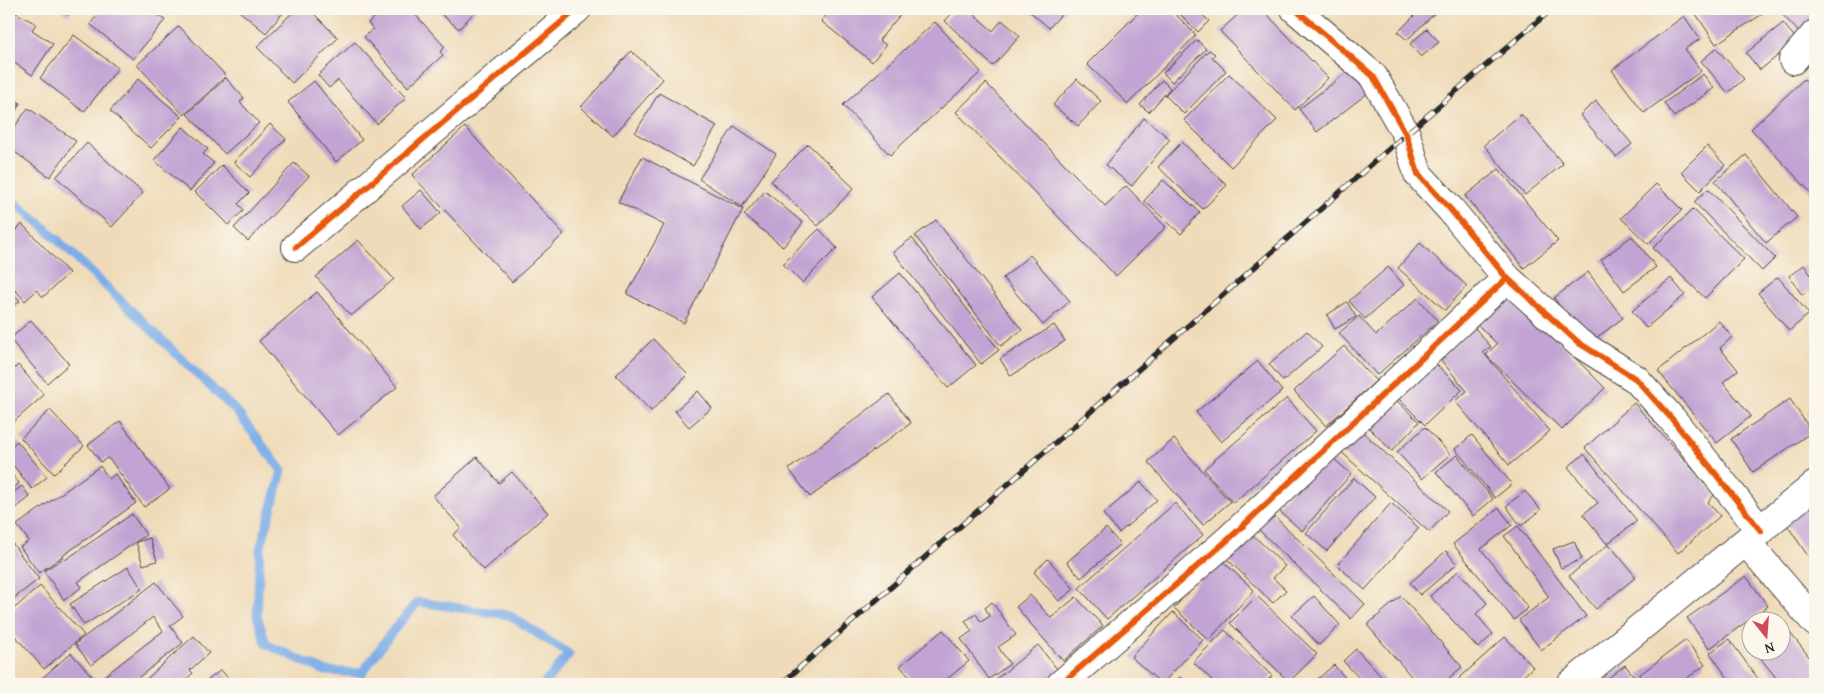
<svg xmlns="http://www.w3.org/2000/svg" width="1824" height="693" font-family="'Gentium Book Plus',serif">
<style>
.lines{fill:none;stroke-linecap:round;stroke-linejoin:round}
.stream{stroke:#7dade7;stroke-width:9}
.building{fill:#c1a4d3}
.minor-casing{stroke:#484540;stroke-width:30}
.minor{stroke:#fff;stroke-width:28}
.rail-casing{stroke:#2b2b2b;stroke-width:5.5}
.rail{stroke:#fbf7ec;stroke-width:4;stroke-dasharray:11;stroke-linecap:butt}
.cycleway-casing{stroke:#fbf7ec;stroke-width:9}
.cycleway{stroke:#e8590c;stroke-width:6}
</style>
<rect width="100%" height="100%" fill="#fbf7ec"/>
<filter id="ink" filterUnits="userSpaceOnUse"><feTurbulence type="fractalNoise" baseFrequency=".02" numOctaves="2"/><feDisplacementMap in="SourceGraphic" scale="10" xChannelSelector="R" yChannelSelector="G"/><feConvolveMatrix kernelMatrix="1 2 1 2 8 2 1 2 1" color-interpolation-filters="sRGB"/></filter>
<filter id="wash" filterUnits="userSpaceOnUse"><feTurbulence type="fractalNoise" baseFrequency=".0096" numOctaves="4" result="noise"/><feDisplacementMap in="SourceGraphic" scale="20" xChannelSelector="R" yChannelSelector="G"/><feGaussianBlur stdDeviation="1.12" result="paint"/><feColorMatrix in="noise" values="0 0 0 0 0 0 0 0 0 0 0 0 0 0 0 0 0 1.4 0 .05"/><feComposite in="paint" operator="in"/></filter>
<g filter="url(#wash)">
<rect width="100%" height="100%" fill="#efdbb9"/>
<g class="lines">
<path class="stream" d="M9 198 43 226 237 412 282 471 260 550 257 615 266 644 325 671 362 673 391 633 418 602 509 615 569 654 544 684"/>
</g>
<g id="blocks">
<g class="building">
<path d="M9 9 36 24 32 30 53 44 32 75 9 59Z"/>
<path d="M60 9H73L68 15Z"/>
<path d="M103 9H151L165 20 133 59 90 24Z"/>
<path d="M241 9H286L266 33 239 11Z"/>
<path d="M296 9H309L338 38 292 83 257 47Z"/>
<path d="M384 9H410L445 47 440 52 443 55 408 87 364 37 373 29 368 23Z"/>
<path d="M435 9H477L459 29Z"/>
<path d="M831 9H905L879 40 886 45 872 62 821 21Z"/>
<path d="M956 9H968L993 31 1002 20 1020 36 993 66 945 21Z"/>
<path d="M1027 9H1066L1049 28Z"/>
<path d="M1142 9H1170L1196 35 1128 104 1087 64Z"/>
<path d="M1175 9H1196L1209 21 1198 32Z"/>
<path d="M1244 9H1262L1328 78 1295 110 1220 31Z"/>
<path d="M1411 9H1439L1407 40 1398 32 1416 14Z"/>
<path d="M1703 9H1761L1764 13 1716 44 1696 14Z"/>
<path d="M1777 9H1815V19L1800 33Z"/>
<path d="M1684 16 1700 39 1685 49 1701 71 1644 113 1612 70Z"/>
<path d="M935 22 981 72 890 155 843 105Z"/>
<path d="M1783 23 1797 40 1760 70 1746 53Z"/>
<path d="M179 26 226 76 184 115 137 65Z"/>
<path d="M1427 29 1439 42 1421 57 1410 44Z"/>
<path d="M74 35 118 68 84 112 40 78Z"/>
<path d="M1197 40 1206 49 1172 82 1163 73Z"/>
<path d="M355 42 406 98 377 124 338 80 329 88 318 75Z"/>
<path d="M1716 48 1744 79 1728 93 1701 61Z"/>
<path d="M1209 50 1215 54 1212 57 1226 71 1184 114 1165 95Z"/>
<path d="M631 51 663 79 613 136 581 107Z"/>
<path d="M1350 70 1368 93 1317 132 1299 109Z"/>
<path d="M1229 74 1277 120 1231 167 1184 120Z"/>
<path d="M1703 74 1714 88 1674 117 1664 103Z"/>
<path d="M226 78 244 98 240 102 259 123 225 154 187 114Z"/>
<path d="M138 79 182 117 151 148 110 111Z"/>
<path d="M1077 79 1101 101 1078 126 1053 105Z"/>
<path d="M1804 79 1815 91V197L1751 129Z"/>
<path d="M1162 80 1170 88 1149 112 1140 105Z"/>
<path d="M314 81 362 140 336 162 288 102Z"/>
<path d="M986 83 1105 206 1126 186 1166 227 1116 276 956 112Z"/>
<path d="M659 93 717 126 693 166 635 133Z"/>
<path d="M9 96 20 103 16 111 10 108 9 110Z"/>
<path d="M1596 101 1632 144 1616 157 1580 115Z"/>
<path d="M28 108 76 141 50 177 9 148V135Z"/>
<path d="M1521 114 1563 164 1525 195 1484 145Z"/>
<path d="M1144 118 1170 139 1132 186 1106 165Z"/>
<path d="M270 124 286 139 250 177 234 162Z"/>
<path d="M734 126 776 154 742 207 699 179Z"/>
<path d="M183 127 208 149 203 154 214 163 190 191 154 160Z"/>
<path d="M465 127 564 234 512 282 412 175Z"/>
<path d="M1182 142 1227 185 1203 209 1158 167Z"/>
<path d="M87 143 143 193 112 227 56 177Z"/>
<path d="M808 144 854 188 818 226 771 181Z"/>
<path d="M1707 146 1725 165 1700 191 1681 172Z"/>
<path d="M1746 155 1797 217 1766 243 1715 181Z"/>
<path d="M642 157 743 209 684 323 627 294 664 225 618 202Z"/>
<path d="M294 163 309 176 248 241 234 228Z"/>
<path d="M222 165 249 193 238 204 244 210 228 225 195 192Z"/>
<path d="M1499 169 1558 241 1524 268 1465 196Z"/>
<path d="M1163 180 1200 212 1181 234 1144 201Z"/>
<path d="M1656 184 1682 210 1648 244 1621 218Z"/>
<path d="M1708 189 1775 258 1762 271 1694 202Z"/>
<path d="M421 190 441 213 421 229 402 206Z"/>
<path d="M765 191 803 223 783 247 744 215Z"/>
<path d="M1693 209 1744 259 1705 298 1653 248Z"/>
<path d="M936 220 1022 330 1001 346 915 236Z"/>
<path d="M22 224 69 273 43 297 37 290 25 301 9 283V237Z"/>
<path d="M819 229 837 248 802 283 783 264Z"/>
<path d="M1632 236 1656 267 1624 291 1601 260Z"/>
<path d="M912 238 999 350 981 364 893 252Z"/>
<path d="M358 240 394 279 351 316 316 277Z"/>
<path d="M1420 243 1467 286 1445 310 1398 268Z"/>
<path d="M1030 255 1070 301 1043 325 1003 278Z"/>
<path d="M1804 265 1815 281V285L1802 295 1789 276Z"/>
<path d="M1388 267 1404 285 1365 319 1349 301Z"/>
<path d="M1588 272 1623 318 1588 344 1554 298Z"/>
<path d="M900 273 976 365 948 388 872 297Z"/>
<path d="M1778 277 1809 314 1789 331 1758 293Z"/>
<path d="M1671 278 1685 295 1646 328 1632 311Z"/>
<path d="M9 288 20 301 9 310Z"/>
<path d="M1509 291 1605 388 1562 430 1486 355 1497 344 1476 323Z"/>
<path d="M317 292 397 387 338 435 259 341Z"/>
<path d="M1418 298 1438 321 1377 375 1339 333 1359 316 1376 335Z"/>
<path d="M1347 302 1356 317 1335 329 1327 315Z"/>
<path d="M31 320 69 364 47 383 10 339Z"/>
<path d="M1719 321 1732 337 1720 348 1738 370 1723 382 1751 416 1717 443 1658 371Z"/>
<path d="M1054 325 1065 341 1011 376 1000 359Z"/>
<path d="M1475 328 1491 347 1483 352 1550 431 1509 465 1455 401 1467 391 1439 358Z"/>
<path d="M1307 331 1322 347 1283 381 1269 364Z"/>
<path d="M653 339 688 375 651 411 616 375Z"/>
<path d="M1344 346 1376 381 1326 426 1294 391Z"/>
<path d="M1258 361 1282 391 1221 442 1196 412Z"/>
<path d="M1433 361 1462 390 1425 425 1396 396Z"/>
<path d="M18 365 44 395 9 426V374Z"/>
<path d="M698 391 712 408 689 427 675 411Z"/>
<path d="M889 394 911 423 810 497 789 469Z"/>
<path d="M1393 397 1419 422 1392 451 1366 425Z"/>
<path d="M1287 398 1316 431 1233 503 1204 469Z"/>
<path d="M1790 399 1812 432 1753 472 1731 439Z"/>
<path d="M1634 403 1715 494 1708 502 1720 516 1678 553 1585 448Z"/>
<path d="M1815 407V421L1808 412Z"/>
<path d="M50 410 84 446 54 474 21 438Z"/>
<path d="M120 421 170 489 144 507 111 461 107 458 101 462 88 445Z"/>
<path d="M1356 426 1448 511 1429 532 1337 448Z"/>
<path d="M1425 427 1450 454 1422 479 1397 452Z"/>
<path d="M1472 435 1512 484 1495 498 1455 449Z"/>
<path d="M1174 439 1230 502 1203 525 1148 462Z"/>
<path d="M17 441 47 477 32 489 9 460V448Z"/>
<path d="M1325 451 1351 474 1302 531 1276 508Z"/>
<path d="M1584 454 1637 521 1607 544 1583 514 1598 503 1568 467Z"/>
<path d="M1457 455 1493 499 1473 516 1436 472Z"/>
<path d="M477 457 499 483 512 472 548 513 484 570 453 535 461 528 433 496Z"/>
<path d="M100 466 109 479 115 474 136 503 39 573 20 547 29 541 17 525Z"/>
<path d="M9 471 19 483 9 492Z"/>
<path d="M1354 478 1375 497 1327 551 1306 533Z"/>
<path d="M1141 482 1157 500 1119 533 1103 514Z"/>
<path d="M22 486 30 497 11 512 9 496Z"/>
<path d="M1525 491 1541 510 1521 526 1506 506Z"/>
<path d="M1815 502V556L1810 559 1785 522Z"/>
<path d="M1175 503 1203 535 1107 619 1079 588Z"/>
<path d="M1391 503 1419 528 1365 590 1337 565Z"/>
<path d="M1499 508 1512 525 1481 549 1528 608 1514 620 1453 544Z"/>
<path d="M1271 513 1365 604 1351 619 1257 528Z"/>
<path d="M132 514 146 535 78 582 82 587 64 600 44 571 63 558 65 560Z"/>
<path d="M1518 526 1586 616 1541 650 1519 620 1549 597 1504 536Z"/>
<path d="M1106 528 1120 544 1081 578 1067 562Z"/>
<path d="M1251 533 1285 566 1273 578 1286 590 1273 603 1226 558Z"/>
<path d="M150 538 157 561 143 565 136 542Z"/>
<path d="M9 539 39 579 9 602Z"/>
<path d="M1574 541 1582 559 1561 568 1553 549Z"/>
<path d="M1609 544 1636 577 1596 609 1569 576Z"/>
<path d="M1446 551 1457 564 1420 595 1410 583Z"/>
<path d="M1219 558 1254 590 1209 640 1174 608Z"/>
<path d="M1048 559 1074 589 1059 601 1034 572Z"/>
<path d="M1815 565V575L1810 568Z"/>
<path d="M128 567 142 589 84 625 70 604Z"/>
<path d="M1458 571 1487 603 1476 614 1493 634 1478 648 1430 596Z"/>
<path d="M1746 576 1768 606 1709 649 1687 618Z"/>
<path d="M156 582 183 616 170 626 183 643 130 684H109L103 677 163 631 153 617 91 665 75 644Z"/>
<path d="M40 586 84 635 44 669 9 629V613Z"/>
<path d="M1030 595 1051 618 1076 597 1103 626 1063 661 1016 607Z"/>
<path d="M1257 596 1317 654 1289 682 1230 623Z"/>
<path d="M1314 596 1340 625 1319 645 1292 616Z"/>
<path d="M1401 596 1462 667 1442 684H1418L1367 625Z"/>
<path d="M992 602 1016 635 998 647 1010 664 989 679 961 639 972 631 965 621 976 614 981 622 990 616 985 608Z"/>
<path d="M1173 612 1203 640 1162 684 1131 657Z"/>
<path d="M1782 623 1815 664V684H1781L1754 650H1782Z"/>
<path d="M943 630 969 661 941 684H916L900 666Z"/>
<path d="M1225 630 1272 676 1264 684H1216L1193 662Z"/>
<path d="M194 636 209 653 190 670 193 673 181 684H141Z"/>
<path d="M1505 637 1533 667 1515 684H1453Z"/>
<path d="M1729 639 1762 684H1732L1710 653Z"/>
<path d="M1686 640 1705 665 1679 684H1646L1639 675Z"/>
<path d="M1038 645 1061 674 1049 684H990Z"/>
<path d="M1356 649 1388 684H1365L1343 661Z"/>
<path d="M71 653 99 684H35Z"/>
<path d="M1334 665 1349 682 1346 684H1315L1313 683Z"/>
<path d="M1625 665 1640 684H1601Z"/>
<path d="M221 670 233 684H203Z"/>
<path d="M1180 677 1186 684H1171Z"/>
</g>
</g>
</g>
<g filter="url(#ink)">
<use href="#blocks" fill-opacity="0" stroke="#484540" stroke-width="1"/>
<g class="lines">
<g class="minor-casing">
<g id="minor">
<path d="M1793 60 1815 34"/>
<path d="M296 247 577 9"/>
<path d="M1507 278 1579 343 1636 379 1672 419 1761 531"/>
<path d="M1747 543 1815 622"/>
<path d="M1061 684 1230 538 1507 278 1451 210 1418 174 1406 134 1373 76 1295 9"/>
<path d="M1571 684 1815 485"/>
</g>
</g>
<use href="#minor" class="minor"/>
<g class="rail-casing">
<path id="rail" d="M781 684 1406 134 1552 9"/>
</g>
<use href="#rail" class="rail"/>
<g class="cycleway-casing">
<g id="cycleway">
<path d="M296 247 577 9"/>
<path d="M1507 278 1579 343 1636 379 1672 419 1761 531"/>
<path d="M1061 684 1230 538 1507 278 1451 210 1418 174 1406 134 1373 76 1295 9"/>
</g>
</g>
<use href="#cycleway" class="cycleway"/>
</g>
</g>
<rect width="1824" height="693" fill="none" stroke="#fbf7ec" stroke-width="30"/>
<g transform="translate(1766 636) rotate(163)"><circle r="24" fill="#fbf7ec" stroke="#a8a59f"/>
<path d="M0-4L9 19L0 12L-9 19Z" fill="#d1495b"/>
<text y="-8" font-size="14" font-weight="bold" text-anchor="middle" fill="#2b2b2b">N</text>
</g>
</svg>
